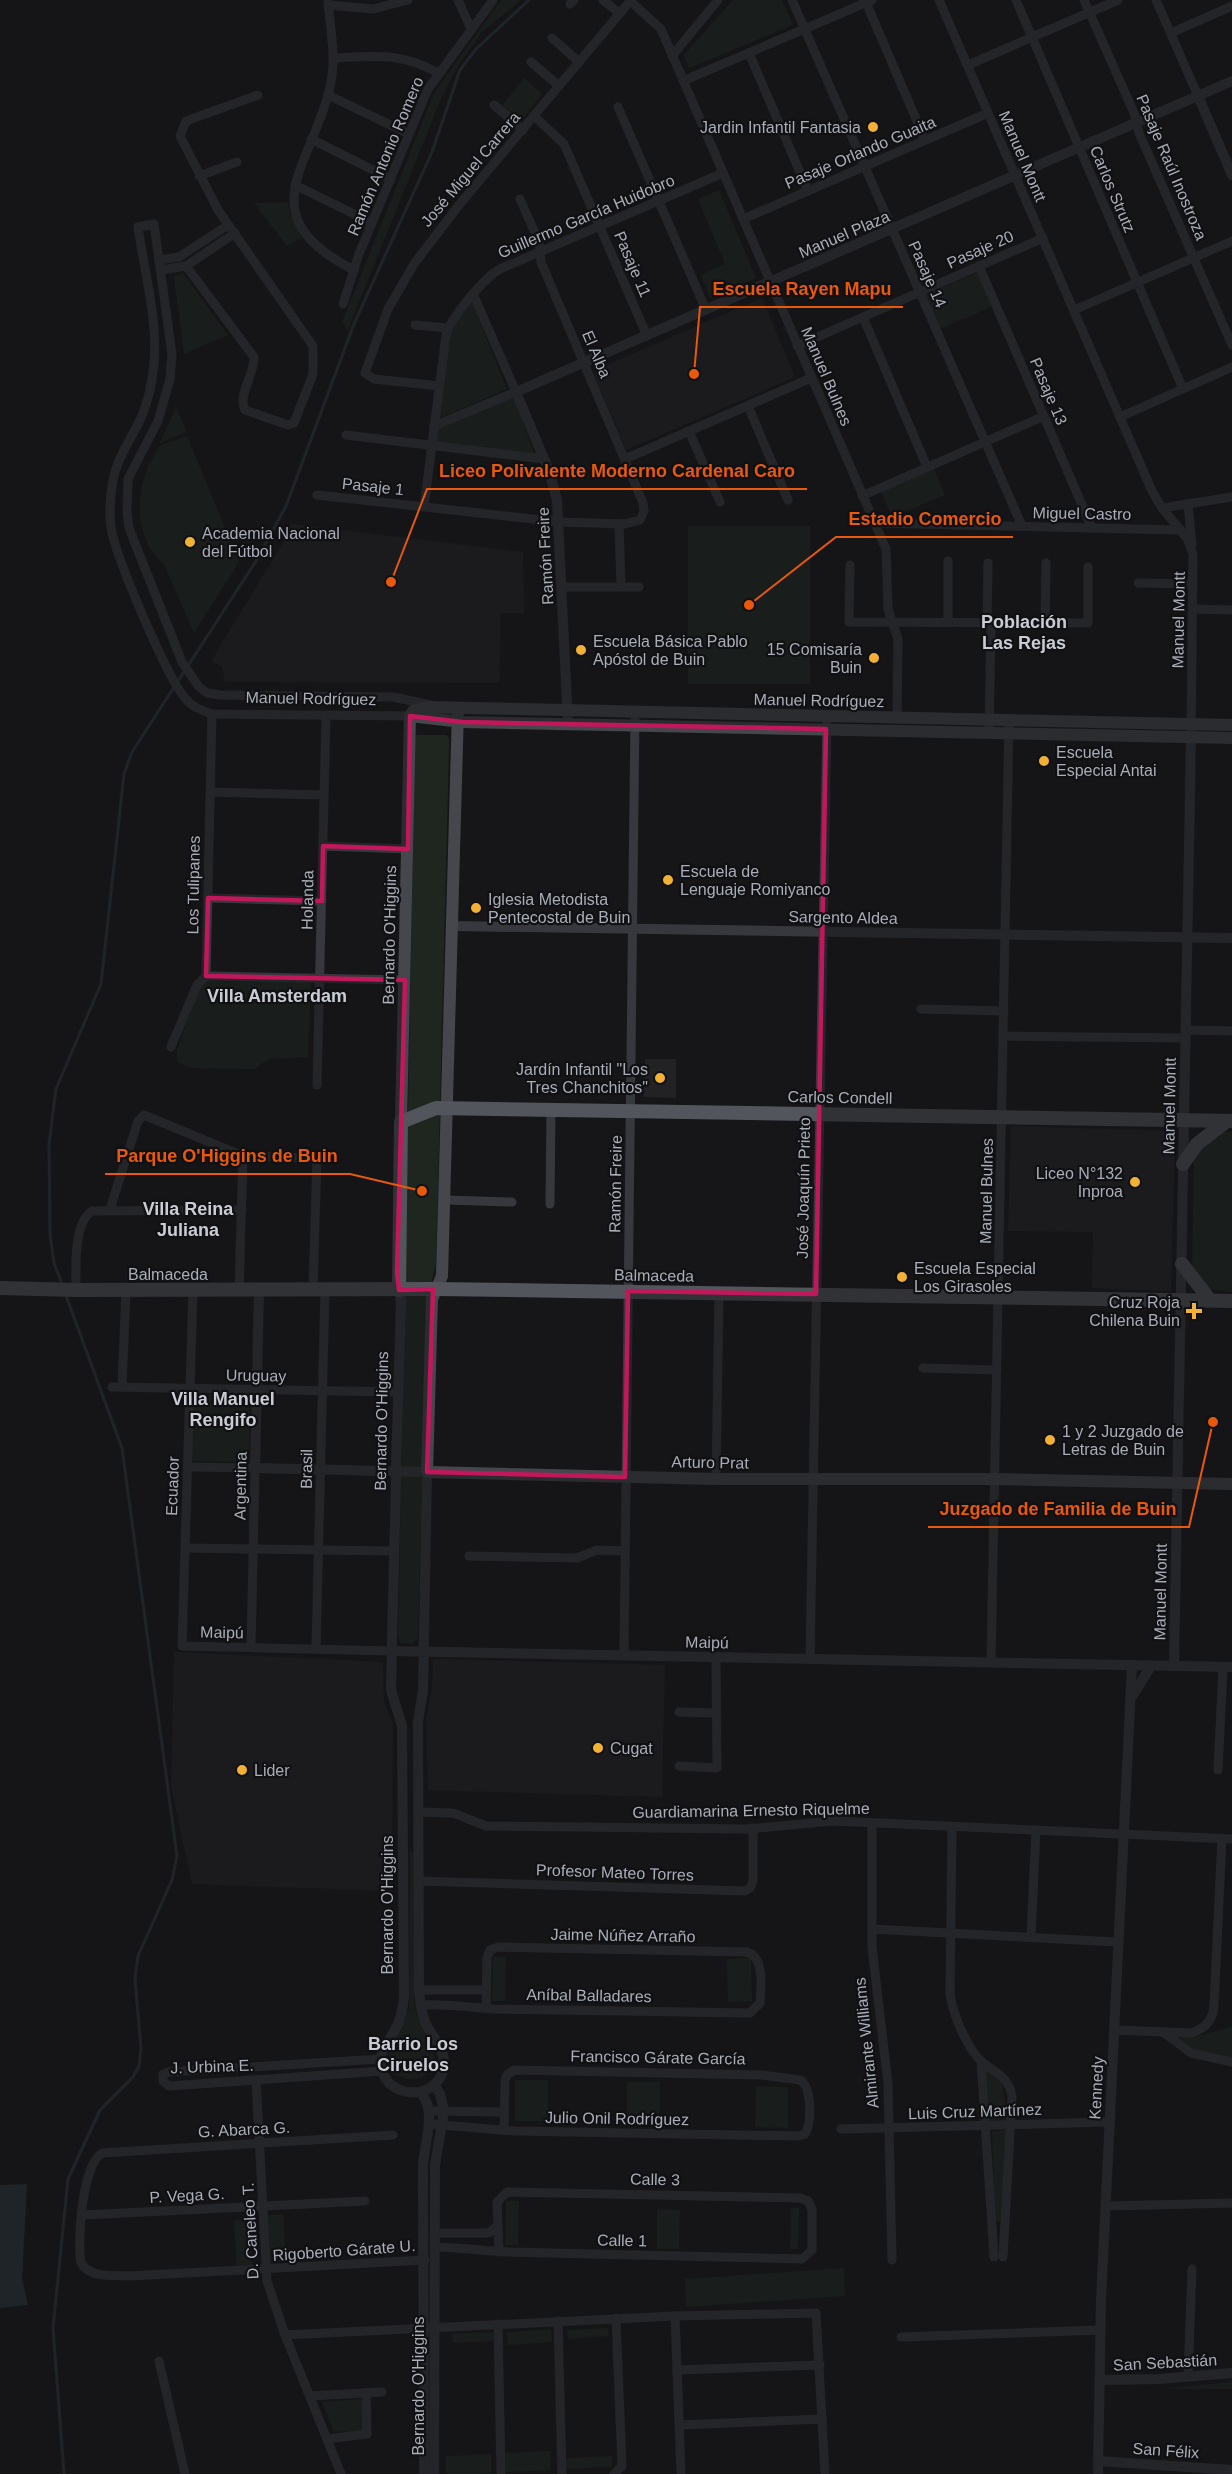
<svg xmlns="http://www.w3.org/2000/svg" width="1232" height="2474" font-family="Helvetica,sans-serif">
<style>
.built{fill:#222225}
.green{fill:#1e261f}
.water{fill:#2c353c}
.lines{fill:none;stroke-linecap:round;stroke-linejoin:round}
.stream{stroke:#2c353c;stroke-width:3}
.minor{stroke:#37383d;stroke-width:9}
.tertiary{stroke:#37383d;stroke-width:10}
.secondary{stroke:#45474d;stroke-width:12}
.primary{stroke:#53555c;stroke-width:14}
.marked{fill:none;stroke:#c2185b;stroke-width:4.5;stroke-linejoin:round}
.poi-dot{fill:#f2b134;stroke:#111113;stroke-width:2}
.labels{text-anchor:middle;stroke-width:4.5;stroke-linejoin:round;paint-order:stroke}
.poi-label{font-size:16px;fill:#a8adb8;stroke:#111113;text-anchor:start}
.street-label{font-size:16px;fill:#a8adb8;stroke:#111113}
.neighbourhood-label{font-size:18px;font-weight:bold;fill:#c9ccd4;stroke:#111113}
.leader{fill:none;stroke:#e8590c;stroke-width:2}
.callout-dot{fill:#e8590c;stroke:#111113;stroke-width:2}
.callout-label{font-size:18px;text-anchor:middle;font-weight:bold;fill:#e8590c;stroke:#111113;stroke-width:4.5;stroke-linejoin:round;paint-order:stroke}
</style>
<rect width="100%" height="100%" fill="#161618"/>
<g class="built">
<path d="M762 298 795 377 626 450 593 371Z"/>
<path d="M291 524 523 552 524 613H501L499 683 225 682 222 667 211 661 283 543Z"/>
<path d="M645 1059H676V1098L644 1097Z"/>
<path d="M1011 1126 1175 1131 1171 1291 1092 1288 1093 1232 1008 1231Z"/>
<path d="M174 1652 383 1662 384 1703 393 1723 392 1891 192 1884 171 1786Z"/>
<path d="M433 1659 665 1665 662 1797 428 1790 426 1719 432 1690Z"/>
</g>
<g class="green">
<path d="M501 0H521L481 33 458 66 440 101 348 330 342 322 434 93Z"/>
<path d="M733 0H782L793 25 689 68 684 55Z"/>
<path d="M524 78 542 94 520 122 501 107Z"/>
<path d="M719 190 756 278 710 298 701 275 725 264 698 199Z"/>
<path d="M288 202 290 214 302 238 287 246 254 203Z"/>
<path d="M979 272 994 306 939 329 925 295Z"/>
<path d="M183 273 228 335 184 354 174 276Z"/>
<path d="M471 300 507 389 437 419 449 332Z"/>
<path d="M513 395 535 455 434 443 437 429Z"/>
<path d="M176 407 187 432 160 443Z"/>
<path d="M187 436 239 562 194 633 164 564C138 544 135 501 146 472 149 463 155 455 160 446Z"/>
<path d="M934 469 945 495 892 517 881 491Z"/>
<rect x="688" y="526" width="122" height="158"/>
<path d="M417 735H446L449 738V747L436 1264 426 1303 418 1638 412 1644 401 1643 398 1637 415 740Z"/>
<path d="M206 981 311 982 308 1057 269 1059 254 1069 192 1068 177 1062V1050L200 986Z"/>
<path d="M1218 1132H1232V1292L1210 1289 1192 1268 1194 1153Z"/>
<path d="M194 1394 250 1395 249 1462 192 1461Z"/>
<path d="M410 1852H414V2000C416 2023 431 2039 435 2061 427 2081 413 2082 395 2075L388 2065 389 2053 409 2009Z"/>
<path d="M493 1956 506 1957 505 2001H492Z"/>
<path d="M751 1958 752 2001 728 2002 727 1959Z"/>
<path d="M1232 2027V2058L1190 2049 1175 2038 1197 2036Z"/>
<path d="M986 2071 1002 2083 1008 2119 988 2120Z"/>
<rect x="515" y="2080" width="33" height="41"/>
<path d="M627 2082H660L659 2123H627Z"/>
<path d="M756 2086 788 2087V2128L755 2127Z"/>
<path d="M1007 2130 1002 2221H995L992 2131Z"/>
<path d="M506 2201H519L518 2245H505Z"/>
<path d="M791 2208H799L798 2249H790Z"/>
<path d="M657 2209 680 2210 679 2249H657Z"/>
<path d="M283 2214 286 2261 271 2262 268 2215Z"/>
<path d="M249 2219 252 2265 237 2266 234 2220Z"/>
<path d="M844 2268 845 2296 686 2307 685 2279Z"/>
<path d="M608 2328 609 2336 568 2339 567 2330Z"/>
<path d="M551 2329 552 2342 508 2345 507 2332Z"/>
<path d="M493 2332 494 2341 453 2343 452 2334Z"/>
<path d="M1232 2382V2389H1162Z"/>
<path d="M362 2399 364 2431 334 2432 322 2402Z"/>
<path d="M550 2451 551 2470 506 2472 505 2453Z"/>
<path d="M491 2454V2473L446 2474V2456Z"/>
<path d="M612 2456V2467L567 2469 566 2458Z"/>
</g>
<path class="water" d="M27 2184 22 2279 28 2305 0 2308V2185Z"/>
<g class="lines">
<g class="stream">
<path d="M62 1284 54 1263 50 1234 49 1144 56 1089 101 984 124 774 132 752 256 561 286 506 354 324 432 152 460 70 476 49 529 0"/>
<path d="M64 2474 53 2328 68 2179 100 2110 133 2077 139 2066 141 2049 135 1979 138 1956 172 1880 177 1856 122 1448 65 1293"/>
</g>
<g class="minor">
<path d="M328 0C330 30 337 57 330 87 312 166 247 216 354 270"/>
<path d="M458 0 471 29"/>
<path d="M603 0 619 13"/>
<path d="M792 0 1022 526"/>
<path d="M865 0 925 140"/>
<path d="M939 0 1152 491 1162 508 1187 538 1193 554 1191 737"/>
<path d="M1016 0 1183 389"/>
<path d="M1084 0 1134 113 1139 133 1232 345"/>
<path d="M1156 0 1198 96"/>
<path d="M630 1 661 29 886 549 888 609 898 639 897 718"/>
<path d="M570 4 574 0"/>
<path d="M328 5 373 9 408 0"/>
<path d="M1171 33 1232 6"/>
<path d="M552 38 579 62"/>
<path d="M749 53 808 191"/>
<path d="M672 56 718 0"/>
<path d="M334 58C375 56 401 52 438 73"/>
<path d="M531 62 559 86"/>
<path d="M968 65 1118 0"/>
<path d="M683 81 872 0"/>
<path d="M328 95 409 134"/>
<path d="M494 105 523 130"/>
<path d="M618 107 706 310"/>
<path d="M534 116 564 144 647 336"/>
<path d="M311 139 391 179"/>
<path d="M199 176 237 162"/>
<path d="M295 185 372 223"/>
<path d="M743 219 988 113"/>
<path d="M159 260 179 257 228 225"/>
<path d="M186 266 254 357C255 373 237 396 245 410L288 425 294 423 313 374V346L218 210 180 136 186 121 258 95"/>
<path d="M979 266 1092 528"/>
<path d="M161 270 186 266 235 233"/>
<path d="M343 304 359 254 428 89 493 0"/>
<path d="M1074 310 1232 241"/>
<path d="M863 317 927 467"/>
<path d="M415 325 448 328"/>
<path d="M797 346 1043 238"/>
<path d="M439 386 374 379 365 373 388 309 414 264 459 205 631 0"/>
<path d="M748 406 788 500"/>
<path d="M1120 417 1232 367"/>
<path d="M434 426 516 392 474 296"/>
<path d="M689 431 720 502"/>
<path d="M346 435 544 459"/>
<path d="M625 459 811 378"/>
<path d="M317 495 560 522 625 524 640 520 644 511 643 503 541 262 539 242 520 199"/>
<path d="M862 496 1044 416"/>
<path d="M1188 504 1192 545"/>
<path d="M424 507 446 335C451 317 484 278 500 269L723 173"/>
<path d="M1162 508 1232 497"/>
<path d="M874 523 1181 530"/>
<path d="M619 524 621 587"/>
<path d="M850 565 849 622 1088 623V567"/>
<path d="M1138 583 1193 584"/>
<path d="M562 587H639"/>
<path d="M1193 609 1232 610"/>
<path d="M948 622V561"/>
<path d="M987 623 988 563"/>
<path d="M1045 623 1046 563"/>
<path d="M410 716 212 714C201 710 192 707 185 698 167 677 115 556 111 527 109 514 110 500 112 486 115 464 125 448 136 428 147 408 152 385 154 363 158 319 144 271 138 227L154 224 172 354 170 379 158 421 128 479 127 511 129 528 182 662 199 687 207 693 220 695 393 697 431 705"/>
<path d="M989 733 991 623"/>
<path d="M210 792 324 795"/>
<path d="M323 846 408 849"/>
<path d="M208 898 322 901"/>
<path d="M206 976 212 714"/>
<path d="M206 976 405 980"/>
<path d="M921 1009 1004 1011"/>
<path d="M1186 1030 1232 1031"/>
<path d="M1004 1036 1186 1038"/>
<path d="M171 1047 197 985 206 976"/>
<path d="M317 1085 326 715"/>
<path d="M445 1200 512 1202"/>
<path d="M550 1204 551 1108"/>
<path d="M110 1209 138 1121 144 1115 243 1156 317 1158 313 1290"/>
<path d="M76 1290C76 1270 73 1223 92 1211L242 1210"/>
<path d="M193 1290 182 1646 392 1651"/>
<path d="M239 1290 243 1156"/>
<path d="M923 1368 997 1370"/>
<path d="M112 1387 398 1392"/>
<path d="M122 1387 126 1290"/>
<path d="M188 1467 255 1468 251 1647"/>
<path d="M716 1479 719 1292"/>
<path d="M185 1548 394 1551"/>
<path d="M469 1556 577 1558 597 1550 624 1551"/>
<path d="M316 1649 325 1290"/>
<path d="M624 1656 635 713"/>
<path d="M810 1659 827 717"/>
<path d="M991 1663 1009 721"/>
<path d="M679 1712 716 1713"/>
<path d="M679 1766 717 1768 716 1657"/>
<path d="M1218 1770 1223 1667"/>
<path d="M418 1812 453 1813 486 1826 748 1829 833 1821 1232 1839"/>
<path d="M872 1823V1947L888 2084 892 2260"/>
<path d="M952 1827 950 1995C954 2016 966 2047 982 2062 996 2074 1008 2076 1012 2096L1003 2257"/>
<path d="M418 1881 745 1891 750 1888 753 1881V1828"/>
<path d="M872 1929 1117 1942"/>
<path d="M1031 1937 1036 1830"/>
<path d="M419 1990H486"/>
<path d="M420 2005C445 2004 469 2007 493 2009L750 2013 760 2003C761 1987 765 1956 746 1952L498 1947 490 1950 487 1958 486 2008"/>
<path d="M1114 2030 1191 2033C1205 2029 1213 2020 1214 2005L1222 1838"/>
<path d="M1163 2032 1191 2053 1232 2062"/>
<path d="M381 2059 169 2072 163 2074V2081L169 2086 382 2071"/>
<path d="M981 2061 994 2257"/>
<path d="M256 2080 267 2281 285 2335 341 2474"/>
<path d="M429 2111 504 2112"/>
<path d="M428 2124C458 2126 487 2129 516 2131L799 2136 805 2134C812 2123 812 2087 800 2080L762 2075 514 2070 507 2075 505 2080 504 2130"/>
<path d="M841 2129 1109 2122"/>
<path d="M393 2135 102 2153C82 2165 77 2241 81 2263 91 2279 114 2275 130 2276L425 2260"/>
<path d="M1106 2206 1232 2203"/>
<path d="M82 2215 365 2201"/>
<path d="M435 2233H489L497 2226"/>
<path d="M435 2247C459 2247 482 2251 506 2252L802 2259 812 2250V2209L808 2201 800 2198 507 2192 497 2202 499 2252"/>
<path d="M675 2316 681 2474"/>
<path d="M558 2321 562 2474"/>
<path d="M498 2324 501 2474"/>
<path d="M285 2335 675 2316 816 2313 825 2474"/>
<path d="M901 2337 1101 2330"/>
<path d="M159 2361 185 2474"/>
<path d="M677 2370 820 2365"/>
<path d="M1188 2377 1192 2269"/>
<path d="M310 2396 382 2392"/>
<path d="M679 2425 822 2419"/>
<path d="M327 2439 367 2434 366 2393"/>
<path d="M614 2474 622 2466 616 2318"/>
</g>
<g class="tertiary">
<path d="M1198 96 1232 175"/>
<path d="M568 724 557 500 549 471 516 392 1232 81"/>
<path d="M453 926 1232 938"/>
<path d="M259 1290 255 1468 427 1472 423 1690 418 1722 419 1990C420 2001 421 2012 425 2022 431 2036 445 2048 444 2064 442 2101 386 2102 381 2066 378 2050 392 2038 398 2024 402 2015 403 2006 404 1997L402 1726 391 1690 392 1642V1640L396 1482V1464L401 1303 399 1290"/>
<path d="M392 1651 1232 1667"/>
<path d="M1174 1666 1191 737"/>
<path d="M1133 1695 1151 1666"/>
<path d="M420 2092C438 2111 424 2142 423 2166L424 2474"/>
<path d="M1100 2380 1159 2379 1232 2373"/>
<path d="M1098 2461 1232 2470"/>
<path d="M434 2474 435 2165 444 2111 440 2094 434 2085"/>
<path d="M1098 2474 1101 2300 1132 1665"/>
</g>
<g class="secondary">
<path d="M458 710 442 1276 432 1299 427 1472 716 1479H996L1232 1484"/>
<path d="M410 716 413 711 426 707 1232 725"/>
<path d="M410 716 462 722 1232 738"/>
<path d="M401 1122 410 716"/>
</g>
<g class="primary">
<path d="M1183 1164 1197 1144 1227 1121"/>
<path d="M1182 1264 1210 1300"/>
<path d="M0 1288 76 1290 437 1289 1232 1301"/>
<path d="M399 1290 401 1122 436 1108 1232 1121"/>
</g>
</g>
<path d="M0 0H1232V2474H0ZM410 716 462 722 826 729 816 1294 628 1291 625 1477 427 1472 433 1289 399 1290 397 1272 405 980 206 976 208 898 322 901 323 846 408 849Z" fill="#161618" fill-opacity=".55" fill-rule="evenodd"/>
<path class="marked" d="M410 716 462 722 826 729 816 1294 628 1291 625 1477 427 1472 433 1289 399 1290 397 1272 405 980 206 976 208 898 322 901 323 846 408 849Z"/>
<g class="poi-dot">
<circle cx="873" cy="127" r="6"/>
<circle cx="190" cy="542" r="6"/>
<circle cx="581" cy="650" r="6"/>
<circle cx="874" cy="658" r="6"/>
<circle cx="1044" cy="761" r="6"/>
<circle cx="668" cy="880" r="6"/>
<circle cx="476" cy="908" r="6"/>
<circle cx="660" cy="1078" r="6"/>
<circle cx="1135" cy="1182" r="6"/>
<circle cx="902" cy="1277" r="6"/>
<path d="M1191 1302h6v6h6v6h-6v6h-6v-6h-6v-6h6z"/>
<circle cx="1050" cy="1440" r="6"/>
<circle cx="598" cy="1748" r="6"/>
<circle cx="242" cy="1770" r="6"/>
</g>
<g class="labels">
<g class="poi-label">
<text x="861" y="133" text-anchor="end">Jardin Infantil Fantasia</text>
<text x="202" y="539">Academia Nacional<tspan x="202" dy="18">del Fútbol</tspan></text>
<text x="593" y="647">Escuela Básica Pablo<tspan x="593" dy="18">Apóstol de Buin</tspan></text>
<text x="862" y="655" text-anchor="end">15 Comisaría<tspan x="862" dy="18">Buin</tspan></text>
<text x="1056" y="758">Escuela<tspan x="1056" dy="18">Especial Antai</tspan></text>
<text x="680" y="877">Escuela de<tspan x="680" dy="18">Lenguaje Romiyanco</tspan></text>
<text x="488" y="905">Iglesia Metodista<tspan x="488" dy="18">Pentecostal de Buin</tspan></text>
<text x="648" y="1075" text-anchor="end">Jardín Infantil "Los<tspan x="648" dy="18">Tres Chanchitos"</tspan></text>
<text x="1123" y="1179" text-anchor="end">Liceo N°132<tspan x="1123" dy="18">Inproa</tspan></text>
<text x="914" y="1274">Escuela Especial<tspan x="914" dy="18">Los Girasoles</tspan></text>
<text x="1180" y="1308" text-anchor="end">Cruz Roja<tspan x="1180" dy="18">Chilena Buin</tspan></text>
<text x="1062" y="1437">1 y 2 Juzgado de<tspan x="1062" dy="18">Letras de Buin</tspan></text>
<text x="610" y="1754">Cugat</text>
<text x="254" y="1776">Lider</text>
</g>
<g class="street-label">
<text transform="translate(860 152) rotate(-23)" y="6">Pasaje Orlando Guaita</text>
<text transform="translate(385 156) rotate(-67)" y="6">Ramón Antonio Romero</text>
<text transform="translate(1023 156) rotate(67)" y="6">Manuel Montt</text>
<text transform="translate(1172 167) rotate(67)" y="6">Pasaje Raúl Inostroza</text>
<text transform="translate(470 169) rotate(-50)" y="6">José Miguel Carrera</text>
<text transform="translate(1113 189) rotate(67)" y="6">Carlos Strutz</text>
<text transform="translate(586 216) rotate(-23)" y="6">Guillermo García Huidobro</text>
<text transform="translate(844 234) rotate(-23)" y="6">Manuel Plaza</text>
<text transform="translate(980 249) rotate(-24)" y="6">Pasaje 20</text>
<text transform="translate(633 264) rotate(67)" y="6">Pasaje 11</text>
<text transform="translate(928 274) rotate(66)" y="6">Pasaje 14</text>
<text transform="translate(597 354) rotate(67)" y="6">El Alba</text>
<text transform="translate(827 376) rotate(67)" y="6">Manuel Bulnes</text>
<text transform="translate(1049 391) rotate(67)" y="6">Pasaje 13</text>
<text transform="translate(373 486) rotate(6)" y="6">Pasaje 1</text>
<text transform="translate(1082 513) rotate(1)" y="6">Miguel Castro</text>
<text transform="translate(545 556) rotate(-93)" y="6">Ramón Freire</text>
<text transform="translate(1178 620) rotate(-89)" y="6">Manuel Montt</text>
<text transform="translate(311 698) rotate(1)" y="6">Manuel Rodríguez</text>
<text transform="translate(819 700) rotate(1)" y="6">Manuel Rodríguez</text>
<text transform="translate(193 885) rotate(-89)" y="6">Los Tulipanes</text>
<text transform="translate(307 900) rotate(-89)" y="6">Holanda</text>
<text transform="translate(843 917) rotate(1)" y="6">Sargento Aldea</text>
<text transform="translate(389 935) rotate(-89)" y="6">Bernardo O'Higgins</text>
<text transform="translate(840 1097) rotate(1)" y="6">Carlos Condell</text>
<text transform="translate(1169 1106) rotate(-89)" y="6">Manuel Montt</text>
<text transform="translate(615 1184) rotate(-89)" y="6">Ramón Freire</text>
<text transform="translate(803 1188) rotate(-89)" y="6">José Joaquín Prieto</text>
<text transform="translate(986 1191) rotate(-89)" y="6">Manuel Bulnes</text>
<text x="168" y="1280">Balmaceda</text>
<text transform="translate(654 1275) rotate(1)" y="6">Balmaceda</text>
<text transform="translate(256 1375) rotate(1)" y="6">Uruguay</text>
<text transform="translate(381 1421) rotate(-89)" y="6">Bernardo O'Higgins</text>
<text transform="translate(710 1462) rotate(1)" y="6">Arturo Prat</text>
<text transform="translate(306 1469) rotate(-89)" y="6">Brasil</text>
<text transform="translate(172 1486) rotate(-88)" y="6">Ecuador</text>
<text transform="translate(240 1486) rotate(-89)" y="6">Argentina</text>
<text transform="translate(1160 1592) rotate(-89)" y="6">Manuel Montt</text>
<text transform="translate(222 1632) rotate(1)" y="6">Maipú</text>
<text transform="translate(707 1642) rotate(1)" y="6">Maipú</text>
<text transform="translate(751 1810) rotate(-1)" y="6">Guardiamarina Ernesto Riquelme</text>
<text transform="translate(615 1872) rotate(2)" y="6">Profesor Mateo Torres</text>
<text transform="translate(387 1905) rotate(-90)" y="6">Bernardo O'Higgins</text>
<text transform="translate(623 1935) rotate(1)" y="6">Jaime Núñez Arraño</text>
<text transform="translate(589 1995) rotate(1)" y="6">Aníbal Balladares</text>
<text transform="translate(866 2043) rotate(-96)" y="6">Almirante Williams</text>
<text transform="translate(658 2057) rotate(1)" y="6">Francisco Gárate García</text>
<text transform="translate(212 2066) rotate(-2)" y="6">J. Urbina E.</text>
<text transform="translate(1096 2088) rotate(-87)" y="6">Kennedy</text>
<text transform="translate(975 2111) rotate(-2)" y="6">Luis Cruz Martínez</text>
<text transform="translate(617 2118) rotate(1)" y="6">Julio Onil Rodríguez</text>
<text transform="translate(244 2129) rotate(-3)" y="6">G. Abarca G.</text>
<text transform="translate(655 2179) rotate(1)" y="6">Calle 3</text>
<text transform="translate(187 2195) rotate(-3)" y="6">P. Vega G.</text>
<text transform="translate(250 2231) rotate(-93)" y="6">D. Caneleo T.</text>
<text transform="translate(622 2240) rotate(1)" y="6">Calle 1</text>
<text transform="translate(344 2250) rotate(-4)" y="6">Rigoberto Gárate U.</text>
<text transform="translate(1165 2362) rotate(-3)" y="6">San Sebastián</text>
<text transform="translate(418 2386) rotate(-90)" y="6">Bernardo O'Higgins</text>
<text transform="translate(1166 2450) rotate(4)" y="6">San Félix</text>
</g>
<g class="neighbourhood-label">
<text x="1024" y="628">Población<tspan x="1024" dy="21">Las Rejas</tspan></text>
<text x="277" y="1002">Villa Amsterdam</text>
<text x="188" y="1215">Villa Reina<tspan x="188" dy="21">Juliana</tspan></text>
<text x="223" y="1405">Villa Manuel<tspan x="223" dy="21">Rengifo</tspan></text>
<text x="413" y="2050">Barrio Los<tspan x="413" dy="21">Ciruelos</tspan></text>
</g>
</g>
<path class="leader" d="M694 374L700 307H903M391 582L427 489H807M749 605L836 537H1013M422 1191L350 1174H105M1213 1422L1189 1527H928"/>
<g class="callout-dot">
<circle cx="694" cy="374" r="6"/>
<circle cx="391" cy="582" r="6"/>
<circle cx="749" cy="605" r="6"/>
<circle cx="422" cy="1191" r="6"/>
<circle cx="1213" cy="1422" r="6"/>
</g>
<g class="callout-label">
<text x="802" y="295">Escuela Rayen Mapu</text>
<text x="617" y="477">Liceo Polivalente Moderno Cardenal Caro</text>
<text x="925" y="525">Estadio Comercio</text>
<text x="227" y="1162">Parque O'Higgins de Buin</text>
<text x="1058" y="1515">Juzgado de Familia de Buin</text>
</g>
</svg>
